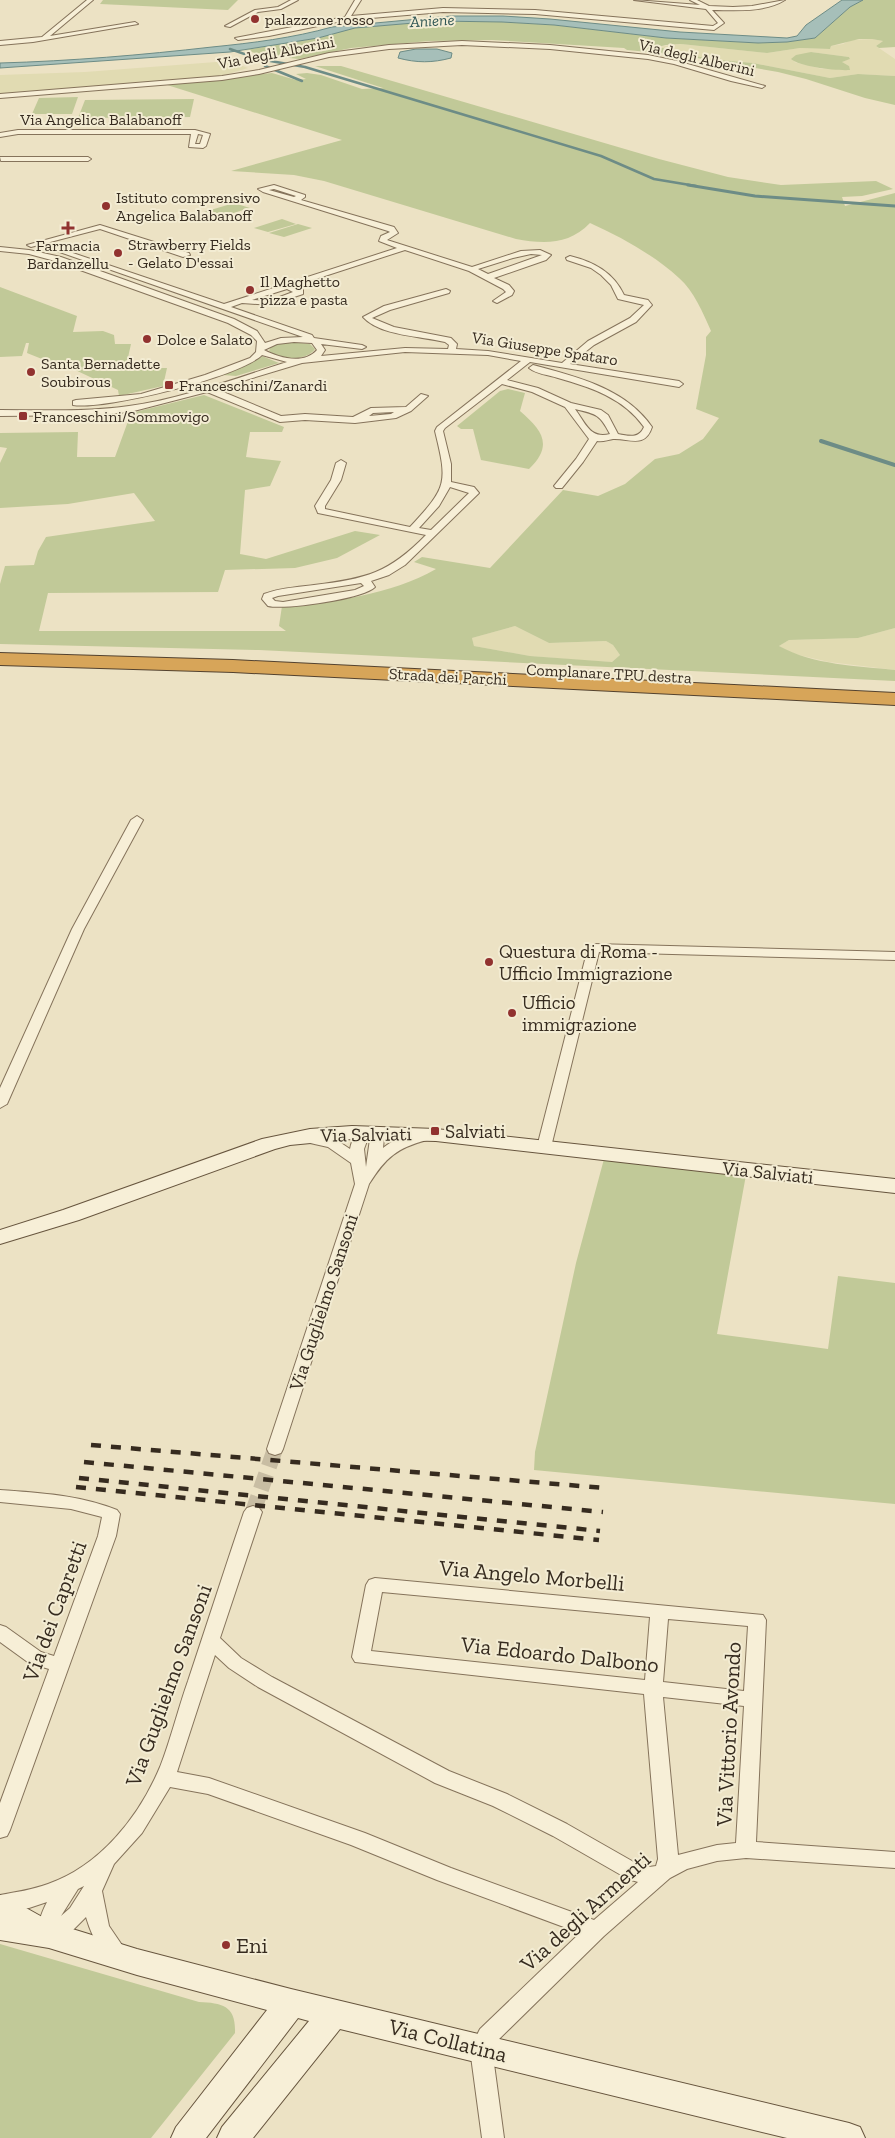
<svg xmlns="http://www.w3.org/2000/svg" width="895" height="2138" font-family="'Zilla Slab',serif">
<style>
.farmland{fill:#e1dbb2;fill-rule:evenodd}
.green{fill:#c1c998;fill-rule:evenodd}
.water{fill:#a6bfb9;stroke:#6d8c86}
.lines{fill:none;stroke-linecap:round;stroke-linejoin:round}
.stream-far2{stroke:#6d8c86;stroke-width:2.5}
.stream-far1{stroke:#6d8c86;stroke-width:3}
.stream{stroke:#6d8c86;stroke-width:4}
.street-tunnel{stroke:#c8bda3;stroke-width:16;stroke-dasharray:16 8;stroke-linecap:butt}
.street-casing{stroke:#85735b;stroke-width:2}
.secondary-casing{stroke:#67553e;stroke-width:2}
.highway-casing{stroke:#53422f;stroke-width:2}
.street{fill:#f7efd7;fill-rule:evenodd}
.secondary{fill:#f7efd7;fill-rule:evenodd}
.highway{fill:#d7a559;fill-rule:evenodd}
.rail{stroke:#362b1f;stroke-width:4.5;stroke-dasharray:10 10;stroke-linecap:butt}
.poi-dot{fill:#91322f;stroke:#f3ecd3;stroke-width:2}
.labels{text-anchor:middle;stroke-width:4;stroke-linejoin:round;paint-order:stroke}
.far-poi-label{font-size:16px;fill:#362b1f;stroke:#f3ecd3;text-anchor:start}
.far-water-label{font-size:16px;font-style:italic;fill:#2f5554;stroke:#f3ecd3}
.far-street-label{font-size:16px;fill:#362b1f;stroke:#f3ecd3}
.poi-label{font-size:19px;fill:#362b1f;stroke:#f3ecd3;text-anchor:start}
.street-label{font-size:19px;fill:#362b1f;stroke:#f3ecd3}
.near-street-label{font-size:22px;fill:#362b1f;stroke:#f3ecd3}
.near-poi-label{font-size:22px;fill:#362b1f;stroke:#f3ecd3;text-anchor:start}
</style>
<rect width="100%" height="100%" fill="#ece2c4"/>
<g class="farmland">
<path d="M872 39 883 41 876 46 895 59V76L858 74 830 78 753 63 709 59 658 47 681 44 767 53 800 48 830 49 831 46 843 44 851 40ZM811 52 849 57 850 59 841 62 849 66 822 69 794 62Z"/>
<path d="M229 61 248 68 218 77 0 95V75L85 72Z"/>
<path d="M515 626 549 643 606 641 613 645 620 655 612 662 579 660 530 656 474 646 472 638Z"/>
<path d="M895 628V670L829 662 790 653 779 646 789 640 858 638Z"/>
</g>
<g class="green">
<path d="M103 0H238L228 10 100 4Z"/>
<path d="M863 0H895V47L879 48 876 46 883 41 872 39H859L831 46 830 49 800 48 767 53 681 44 666 45 658 47 709 59 753 63 830 78 858 74 895 76V105L865 98 806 79 778 72 680 55 627 50 624 48 492 40 429 41 351 48 299 59 262 55 245 50 318 38 354 28 437 21 502 22 554 25 666 38 758 43 787 42 815 38 850 7Z"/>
<path d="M811 52 849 57 850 59 842 62 849 66 850 70C838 71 800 67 791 59L796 55Z"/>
<path d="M315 66H341L659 159 728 177 781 185 876 181 893 189 862 196 842 197 845 206 895 193V628L858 638 789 640 779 646C813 665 858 666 895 670V681L259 650 0 644V584L5 566 34 565 38 551 46 537 155 521 134 493 68 504 0 508V463L7 448 0 447V433L78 432 77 457H115L131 413 204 395 284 427 282 432H250L246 457 281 461 270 486 245 490 240 554 266 559 355 531 380 535 337 558 295 568 225 570 218 592 48 593 39 631H286L279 626 282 606C334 602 390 595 436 569L414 562 422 557 490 568 563 490 598 496 625 484 655 459 679 454 703 439 719 418 696 409 706 355V337L711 331C703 313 694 291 679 278 654 255 621 237 590 223 569 245 544 244 516 239L324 181 294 175 231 171 342 140 164 84 272 73 296 80 306 79 296 74 307 73 321 75 362 89 383 88ZM515 626 549 643 606 641 613 645 620 655 612 662 530 656 474 646 472 638Z"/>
<path d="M78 97 72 114H32L39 98Z"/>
<path d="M194 99 190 117 78 118 85 100Z"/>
<path d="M234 203 250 208 220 217 204 212Z"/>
<path d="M282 219 296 224 268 232 254 228Z"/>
<path d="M298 224 312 228 284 237 269 233Z"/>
<path d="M0 287 77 316 73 332 103 331 114 335 115 344H131L127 362H148L147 368H167L163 386 119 396 118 390 58 362 52 363 27 353 29 343H26L22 356 0 357Z"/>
<path d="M289 342 310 344 315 349C307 361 279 361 269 351L271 346Z"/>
<path d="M262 356 279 363 236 376 223 375C233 366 250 366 262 356Z"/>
<path d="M508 389 525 393 520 411C542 430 554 445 529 469L481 460 473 429H461L457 426 500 391Z"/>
<path d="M604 1159 746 1175 717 1334 828 1349 838 1276 895 1283V1504L534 1470 535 1452 576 1263Z"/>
<path d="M0 1944 199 2002C223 2003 236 2006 235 2033L151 2138H0Z"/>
</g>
<g class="water">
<path d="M842 0H863L850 7 815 38 787 42 758 43 666 38 554 25 502 22 437 21 355 28 318 38 230 52 0 68V63C71 61 142 55 212 47 252 43 293 38 332 27L451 16H503L550 19 680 32 787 38 797 36 806 25Z"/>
<path d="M416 49H437L452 53 451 58C432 63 417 63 398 58L400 52Z"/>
</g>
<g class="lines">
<g class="stream-far2">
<path d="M230 49 259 59 305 67 601 156 654 179 696 186"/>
<path d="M259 59 265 66 302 81"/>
</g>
<path class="stream-far1" d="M688 185 755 196 895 206"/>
<path class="stream" d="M821 441 895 465"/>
<path class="street-tunnel" d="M253 1512 275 1449"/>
<g class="street-casing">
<g id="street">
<path d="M87 0H93L50 36 135 22 138 24 33 42 0 45V41L42 37Z"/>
<path d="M291 0H298L281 9 258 12 230 27 225 26 255 10 278 7Z"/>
<path d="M355 0H361L351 16 443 8 535 10 713 26 718 23 706 9 634 0 700 5 690 0H697L709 6 733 7 752 6 785 0C764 13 735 10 712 10L724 23 714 30 535 14 443 12 347 20 269 36 238 40 235 38 345 17Z"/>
<path d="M462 41 550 45 648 55 677 61 765 86 762 88 731 81 674 64 648 59 550 49 462 45 389 49 329 57 259 74 222 80 0 98V94L222 76 259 70 329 53 389 45Z"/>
<path d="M18 130H195L210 134 206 146 203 148 189 147 191 134H18L0 137V133ZM198 134 203 135 200 144H195Z"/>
<path d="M0 157H88L91 159 88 161H1Z"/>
<path d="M274 185 305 195V197L301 200 394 227 398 233 387 240 472 267 521 251 540 250 551 255 546 260 494 278 509 285 514 291 512 295 497 303 493 301 506 292 503 289 469 271 405 250 294 286 303 290V294L270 305 242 303 231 307 312 335 314 338 362 345 366 347 362 349 321 344 325 350 321 356 405 348 448 349 449 345 445 342C421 336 380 336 363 317L384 306 446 289 450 291 449 293 390 310 372 318 394 327 451 338 457 344 456 349 488 351 562 363 588 341 630 318 644 305 618 299 611 285 601 275 591 268 567 260 566 258 570 256C594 262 613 272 624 295L648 300 652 305 636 322 594 345 570 364 679 381 683 384 679 387 530 362 507 380 538 388 571 403 601 410 608 415 618 434C629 436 639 439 644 427 624 398 590 387 558 378 549 375 536 374 529 368L533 365C577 377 625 388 652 427 645 449 629 438 613 439 607 440 603 442 597 441L583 462 562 488H556L554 486 576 459 589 439 565 407 532 392 502 384 445 428 443 431 451 464V482L474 487 479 493 405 565 389 575 371 581 375 587C363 599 285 610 268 606L262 599 264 594C280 588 297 587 314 585 366 579 389 573 426 535L318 513 315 506 331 480 336 463 341 460 346 463 341 480 325 506V509L410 527C447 487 448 484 435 431L437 427 521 361 488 355 405 352 302 363 216 389 281 416 305 414 353 417 371 408 406 407 421 394 428 396 411 411 396 418 355 423 305 420 280 422 207 392 130 412 90 415 0 416V410C43 410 87 412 129 406 181 399 237 378 287 362L262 355C240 377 105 410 73 405V401L76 400 141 394 205 375 250 358 256 352 257 341 251 335 228 323 55 261 29 254 0 251V247L29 250 61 257 234 319 257 331 265 343 281 338 303 337 51 249 55 247 224 304 397 248 379 241 381 236 390 232 388 231 263 192 258 189ZM274 189 296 196 294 197 269 190ZM531 254 542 255 488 274 478 269 513 258ZM287 289 293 292 269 301 252 300ZM294 342 312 343 317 350C304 365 279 358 264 350L277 344ZM575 409C597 414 600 415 610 434 590 439 586 424 575 409ZM394 412 391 414 369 416 373 413ZM450 487 469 493 431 530 419 528 439 506ZM361 583 364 586 355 590 283 602 275 601 272 598 278 596Z"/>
<path d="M100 225 189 253 190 255 183 257 100 229 31 247 27 245Z"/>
<path d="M137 816 143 820 84 929 7 1104 0 1108V1088L72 929 131 820Z"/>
<path d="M594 944 895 952V960L599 952 551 1147 549 1150H539L537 1147 588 948Z"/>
<path d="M367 1127 372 1128 384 1138 383 1148C394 1139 413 1130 427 1134L429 1137 427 1140C397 1148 386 1157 369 1184L283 1449 281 1453 275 1455 269 1453 267 1449 355 1184 351 1163 328 1147 301 1141 299 1138 301 1135 306 1134 338 1141 350 1149C352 1139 357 1129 367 1127ZM368 1138 370 1139 366 1167 364 1149Z"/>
<path d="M0 1490C40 1493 79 1495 117 1510L120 1514 116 1536 10 1830 7 1836 0 1838V1803L49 1669 29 1663 0 1642V1625L6 1627 41 1652 54 1656 98 1536 102 1517 71 1509 0 1502Z"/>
<path d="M253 1506 259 1508 262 1512 220 1638 241 1658 272 1677 449 1771 507 1794 567 1824 639 1865 649 1867 656 1866 658 1859 644 1694 355 1662 352 1657 366 1585 369 1580 375 1578 763 1615 766 1620 756 1842 895 1852V1868L746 1858 717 1861 687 1869 670 1878 604 1936 495 2043 492 2049 504 2138H482L470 2049 480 2029 580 1933 437 1880 351 1845 208 1794 170 1787 142 1833 114 1864 102 1891 109 1926 128 1954 125 1960 118 1963C101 1957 91 1934 86 1917L67 1936 49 1944 42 1941C35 1928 41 1914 47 1902L29 1908 0 1913V1895C16 1892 32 1890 48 1884 100 1866 139 1817 160 1767 171 1739 178 1709 188 1681 207 1624 225 1568 244 1512L247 1508ZM382 1592 650 1617 645 1680 371 1651ZM668 1619 748 1626 744 1691 663 1682ZM215 1655 229 1668 258 1687 435 1783 493 1806 553 1836 628 1879 638 1882 594 1920 451 1868 365 1833 209 1778 177 1772ZM663 1697 744 1706 736 1843 717 1845 678 1855ZM84 1886 70 1908 61 1916 78 1889Z"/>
</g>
</g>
<g class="secondary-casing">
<g id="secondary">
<path d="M352 1126 436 1129 895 1179V1193L436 1141 352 1139 290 1145 275 1149 79 1220 0 1244V1230L63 1210 262 1139 310 1129Z"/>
<path d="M0 1895 10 1899 53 1923 137 1949 291 1989 849 2123 860 2127 865 2138H787L340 2029 253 2138H217L222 2127 309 2021 298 2018 206 2138H171L176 2127 267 2010 137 1975 49 1948 0 1940Z"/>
</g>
</g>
<g class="highway-casing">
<path id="highway" d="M0 653 233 660 895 693V705L233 672 0 665Z"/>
</g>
<use href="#street" class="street"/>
<use href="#secondary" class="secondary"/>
<use href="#highway" class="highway"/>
<g class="rail">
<path d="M91 1445 604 1488"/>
<path d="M84 1462 603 1512"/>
<path d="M79 1478 600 1531"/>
<path d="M76 1487 599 1540"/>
</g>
</g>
<g class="poi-dot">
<circle cx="255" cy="19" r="5"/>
<circle cx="106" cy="206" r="5"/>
<path d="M65.5 220.5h5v5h5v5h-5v5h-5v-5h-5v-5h5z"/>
<circle cx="118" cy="253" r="5"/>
<circle cx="250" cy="290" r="5"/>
<circle cx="147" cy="339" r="5"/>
<circle cx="31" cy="372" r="5"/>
<rect x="164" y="380" width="10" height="10" rx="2.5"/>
<rect x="18" y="411" width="10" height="10" rx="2.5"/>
<circle cx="489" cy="962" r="5"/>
<circle cx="512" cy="1013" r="5"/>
<rect x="430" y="1126" width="10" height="10" rx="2.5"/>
<circle cx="226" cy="1945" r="5"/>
</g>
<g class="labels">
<g class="far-poi-label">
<text x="265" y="25">palazzone rosso</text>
<text x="116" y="203">Istituto comprensivo<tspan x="116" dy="18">Angelica Balabanoff</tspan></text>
<text x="128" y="250">Strawberry Fields<tspan x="128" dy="18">- Gelato D'essai</tspan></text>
<text x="68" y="251" text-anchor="middle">Farmacia<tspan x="68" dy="18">Bardanzellu</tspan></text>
<text x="260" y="287">Il Maghetto<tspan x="260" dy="18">pizza e pasta</tspan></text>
<text x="157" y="345">Dolce e Salato</text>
<text x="41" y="369">Santa Bernadette<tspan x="41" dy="18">Soubirous</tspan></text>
<text x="179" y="391">Franceschini/Zanardi</text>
<text x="33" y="422">Franceschini/Sommovigo</text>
</g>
<g class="far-water-label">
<text transform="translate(432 20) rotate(-3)" y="6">Aniene</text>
</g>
<g class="far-street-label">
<text transform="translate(276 52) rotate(-11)" y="6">Via degli Alberini</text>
<text transform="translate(697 57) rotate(13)" y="6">Via degli Alberini</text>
<text x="101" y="125">Via Angelica Balabanoff</text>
<text transform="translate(545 348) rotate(9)" y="6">Via Giuseppe Spataro</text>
<text transform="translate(609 673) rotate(3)" y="6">Complanare TPU destra</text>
<text transform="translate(448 676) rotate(3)" y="6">Strada dei Parchi</text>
</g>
<g class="poi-label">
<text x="499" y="958">Questura di Roma -<tspan x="499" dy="22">Ufficio Immigrazione</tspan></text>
<text x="522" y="1009">Ufficio<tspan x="522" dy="22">immigrazione</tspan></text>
<text x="445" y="1138">Salviati</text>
</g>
<g class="street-label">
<text transform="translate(366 1134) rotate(-1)" y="7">Via Salviati</text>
<text transform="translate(768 1172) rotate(6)" y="7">Via Salviati</text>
<text transform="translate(323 1302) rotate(-72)" y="7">Via Guglielmo Sansoni</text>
</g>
<g class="near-street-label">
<text transform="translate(532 1575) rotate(5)" y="8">Via Angelo Morbelli</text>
<text transform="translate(54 1611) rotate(-70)" y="8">Via dei Capretti</text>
<text transform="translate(560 1654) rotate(6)" y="8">Via Edoardo Dalbono</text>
<text transform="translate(168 1685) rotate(-70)" y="8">Via Guglielmo Sansoni</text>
<text transform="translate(728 1734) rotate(-87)" y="8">Via Vittorio Avondo</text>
<text transform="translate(585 1911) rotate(-42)" y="8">Via degli Armenti</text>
<text transform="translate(448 2040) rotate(14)" y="8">Via Collatina</text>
</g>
<g class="near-poi-label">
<text x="236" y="1953">Eni</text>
</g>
</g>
</svg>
